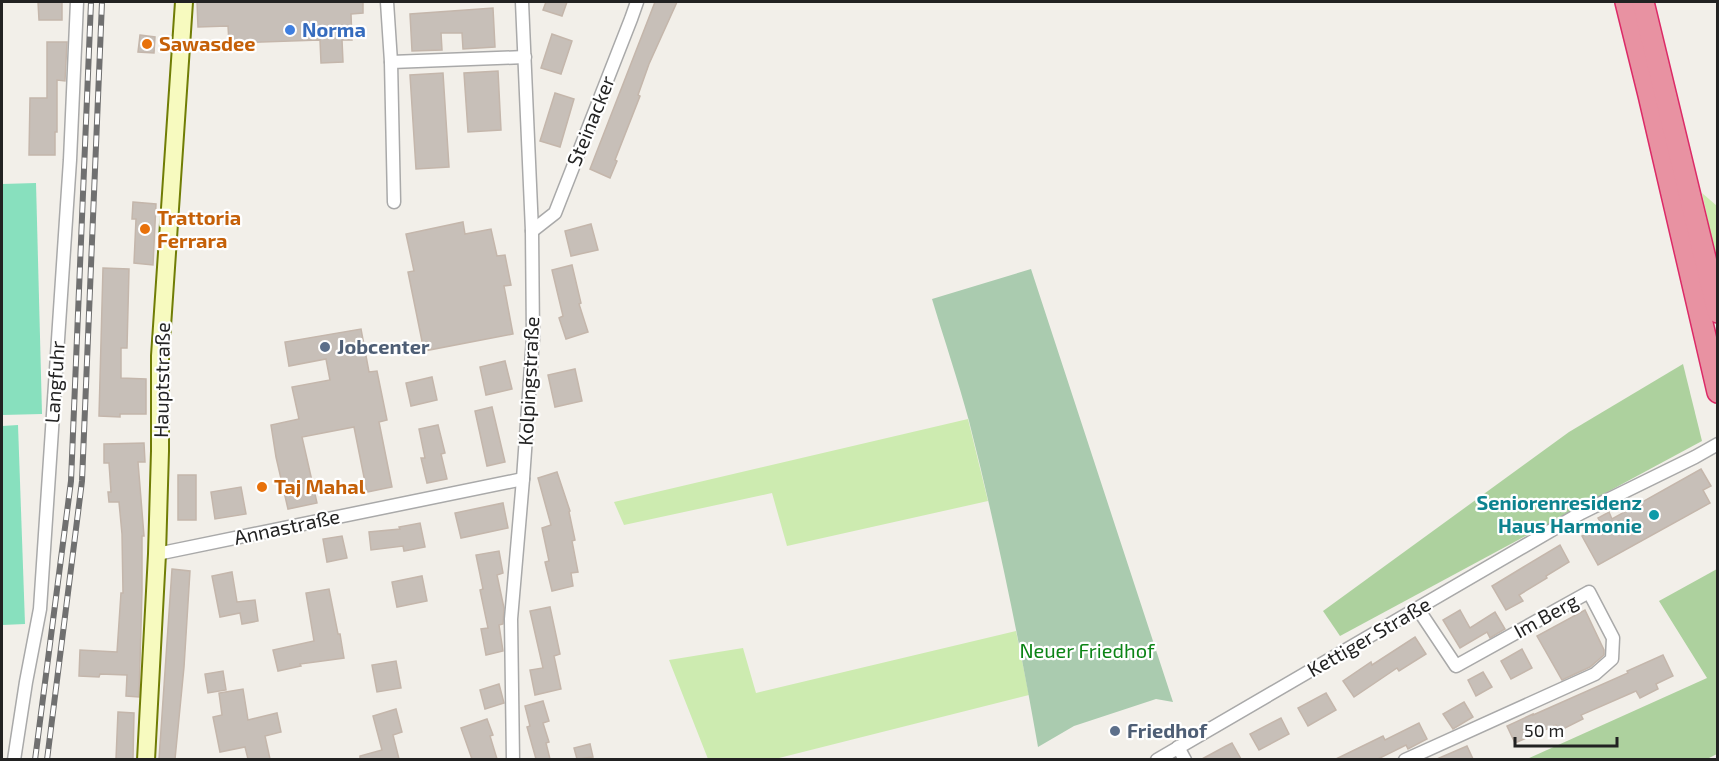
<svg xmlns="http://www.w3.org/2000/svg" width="1719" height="761" font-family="'Exo 2',sans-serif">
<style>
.grass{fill:#cdebb0}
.forest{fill:#add19e}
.cemetery{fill:#aacbaf}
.pitch{fill:#88e0be}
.building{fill:#c7bfb8;stroke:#c4b6ab;stroke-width:1.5}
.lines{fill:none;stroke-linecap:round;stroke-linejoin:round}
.street-casing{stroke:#a9a9a9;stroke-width:15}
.secondary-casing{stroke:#707d05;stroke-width:20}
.highway-casing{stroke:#dc2a67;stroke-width:24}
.street{stroke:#fff;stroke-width:12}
.secondary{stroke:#f7fabf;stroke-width:16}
.highway{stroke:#e892a2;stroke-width:21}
.rail-casing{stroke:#707070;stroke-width:6}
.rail{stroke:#fff;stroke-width:4;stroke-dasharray:11;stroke-linecap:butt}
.shop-dot{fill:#3f7fe0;stroke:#fff;stroke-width:2}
.food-dot{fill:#e8710a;stroke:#fff;stroke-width:2}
.service-dot{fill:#5c6f8a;stroke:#fff;stroke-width:2}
.culture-dot{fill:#0f9aa8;stroke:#fff;stroke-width:2}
.labels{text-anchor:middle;stroke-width:4.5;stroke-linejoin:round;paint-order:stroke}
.shop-label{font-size:20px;font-weight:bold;fill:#366cbe;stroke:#fff;text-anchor:start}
.food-label{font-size:20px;font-weight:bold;fill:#c56008;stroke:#fff;text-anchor:start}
.street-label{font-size:20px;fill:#222;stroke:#fff}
.service-label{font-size:20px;font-weight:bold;fill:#4e5e75;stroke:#fff;text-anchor:start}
.culture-label{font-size:20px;font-weight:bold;fill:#0d838f;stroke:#fff;text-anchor:end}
.park-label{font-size:20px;fill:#0c8416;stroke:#fff}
</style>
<rect width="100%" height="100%" fill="#f2efe9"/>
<g class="grass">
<path d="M1702 193 1717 206V262Z"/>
<path d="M968 419 988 501 787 546 772 493 624 525 614 502Z"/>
<path d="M1016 631 1029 695 775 759H708L669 660 743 648 756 693Z"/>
</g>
<g class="forest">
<path d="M1683 364 1702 441 1340 636 1323 611 1569 432Z"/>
<path d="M1717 569V754L1705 760 1527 759 1707 678 1659 601Z"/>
</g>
<path class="cemetery" d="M1031 269 1173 702 1156 699 1074 726 1038 747C1019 638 996 528 969 421 958 380 944 339 932 299Z"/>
<g class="pitch">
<path d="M36 183 42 414 2 415V184Z"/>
<path d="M18 425 25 624 2 625V426Z"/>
</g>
<g class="building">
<path d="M38 2H62V20H39Z"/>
<path d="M197 2H363V13L351 14 352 40H342L343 62 321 63 320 40 229 43 228 26 198 27Z"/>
<path d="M546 2H567L562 16 543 10Z"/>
<path d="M655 2H677L649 64 638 95 640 96 615 160 617 161 610 178 590 169Z"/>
<path d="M493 8 495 47 463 49 462 33H441L442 50 412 51 410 14Z"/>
<path d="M552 34 572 41 561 74 541 68Z"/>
<path d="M140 35 155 37 154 53 138 52Z"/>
<path d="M47 42H67L65 81 57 80V132H55V155H29L30 98H47Z"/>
<path d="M498 71 501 130 468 132 464 73Z"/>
<path d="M443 73 449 167 416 169 410 75Z"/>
<path d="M555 93 574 99 560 147 540 141Z"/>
<path d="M133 202 156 204 153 265 134 263 136 219H132Z"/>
<path d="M463 222 465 234 491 229 497 256 505 255 511 285 504 286 513 334 424 351 408 272 414 271 406 234Z"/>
<path d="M591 224 598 250 571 256 565 231Z"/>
<path d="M572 265 581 303 579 304 588 332 566 339 559 318 563 316 552 270Z"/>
<path d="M103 268 129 269 127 348H121V378L146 379V414H120V417L99 416Z"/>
<path d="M361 329 369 372 377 371 387 420 379 422 392 487 367 492 354 427 302 437 317 503 288 509 276 457 271 425 299 419 292 387 330 380 326 359 289 366 285 342Z"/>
<path d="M505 361 512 389 486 395 480 367Z"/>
<path d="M575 369 582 401 555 407 548 375Z"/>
<path d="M432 377 437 400 411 406 406 383Z"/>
<path d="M492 407 505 462 487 466 475 411Z"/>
<path d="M438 425 445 453 441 454 447 479 427 483 421 458H425L419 429Z"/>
<path d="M144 443 145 462H138L144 536H142V591L139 697 126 696 127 675 100 674 99 677 79 676 80 650 117 652 121 593H123L122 534 119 502H109L108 492H111L109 463H104V444Z"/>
<path d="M1701 469 1711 486 1703 490 1710 503 1598 565 1582 536 1602 525 1598 518 1609 512 1612 519Z"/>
<path d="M557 472 570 511 569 512 575 540 572 541 578 572 571 573 573 586 552 591 545 562 549 561 542 528 551 525 538 478Z"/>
<rect x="178" y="475" width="18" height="45"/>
<path d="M241 487 246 514 215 519 211 492Z"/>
<path d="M503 503 508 528 461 538 455 513Z"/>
<path d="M420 523 425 547 404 551 403 546 371 550 369 532 400 529 399 527Z"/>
<path d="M342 536 347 558 327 562 323 539Z"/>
<path d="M1560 545 1569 562 1546 576 1547 578 1519 595 1523 601 1506 610 1492 586Z"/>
<path d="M499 551 503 573 497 575 504 608 503 624 499 625 503 651 486 655 481 629 488 628 480 590 483 589 476 555Z"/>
<path d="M172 569 190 571 184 667 175 759H159Z"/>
<path d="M232 572 237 602 255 600 258 621 242 624 240 613 220 617 212 576Z"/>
<path d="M422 576 427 601 397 607 392 582Z"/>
<path d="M329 589 338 634H340L344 658 300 664 301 666 278 671 273 650 314 641 306 593Z"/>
<path d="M550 607 560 654 554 656 561 689 535 695 530 670 543 668 530 611Z"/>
<path d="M1460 610 1470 628 1495 612 1505 629 1490 638 1487 632 1460 648 1443 620Z"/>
<path d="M1585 610 1604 650V655L1590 667 1562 680 1537 636Z"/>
<path d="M1415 637 1426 654 1399 671 1397 668 1354 697 1343 681 1371 662 1372 665Z"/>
<path d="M1522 649 1532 668 1511 679 1501 661Z"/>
<path d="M1663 655 1673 676 1656 684 1658 689 1640 698 1636 691 1581 715 1583 719 1559 731 1556 725 1515 743 1507 726 1533 714V715L1628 673 1627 671Z"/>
<path d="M396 661 401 688 377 692 372 665Z"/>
<path d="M223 671 226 690 208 693 205 674Z"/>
<path d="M1483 672 1492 687 1476 696 1468 680Z"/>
<path d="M499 684 504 703 485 709 480 690Z"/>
<path d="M243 689 248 720 277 713 281 732 265 736 270 759H248L245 747 220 752 213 717 222 715 219 693Z"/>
<path d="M1326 693 1336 710 1308 726 1298 708Z"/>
<path d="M543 701 549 721 543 723 549 742 546 743 550 759H536L527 727 530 726 525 706Z"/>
<path d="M1464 702 1473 717 1453 729 1443 714Z"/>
<path d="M396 709 402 732 393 735 399 759H360V756L382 750 373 716Z"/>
<path d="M118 712 134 713 133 759H116Z"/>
<path d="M1281 718 1289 734 1259 750 1250 734Z"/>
<path d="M487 719 493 735 490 736 497 759H472L461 728Z"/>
<path d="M1419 723 1427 739 1408 749 1406 745 1378 759H1336L1383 736 1385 740Z"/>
<path d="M1232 743 1241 759H1202L1226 746Z"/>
<path d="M590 744 593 757 577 759 574 748Z"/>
<path d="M1467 746 1473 759H1437Z"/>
</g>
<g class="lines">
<g class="street-casing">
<g id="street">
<path d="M387 2 391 62 394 202"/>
<path d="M391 62 525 57"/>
<path d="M532 231 555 213 631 19 637 2"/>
<path d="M157 554 523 479"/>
<path d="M1178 747 1185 760"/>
<path d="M14 760 26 682 40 609 70 160 77 2"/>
<path d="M513 760 511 619 523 479 533 338 532 231 522 2"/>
<path d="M1157 760 1581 513 1695 457 1718 444"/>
<path d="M1405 760 1595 674 1612 659 1613 638 1589 592 1456 666 1418 609"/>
</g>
</g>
<g class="secondary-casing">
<path id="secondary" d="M146 760 157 554 160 451V356L184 2"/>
</g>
<g class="highway-casing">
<g id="highway">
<path d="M1626 2 1649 95 1718 392"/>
<path d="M1643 2 1718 312"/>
</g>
</g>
<use href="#street" class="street"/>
<use href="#secondary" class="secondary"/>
<use href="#highway" class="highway"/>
<g class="rail-casing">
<g id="rail">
<path d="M35 760 71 481 91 2"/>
<path d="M47 760 82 481 102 2"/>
</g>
</g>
<use href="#rail" class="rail"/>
</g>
<circle class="shop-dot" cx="290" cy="30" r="6"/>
<g class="food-dot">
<circle cx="147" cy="44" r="6"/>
<circle cx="145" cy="229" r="6"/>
<circle cx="262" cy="487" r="6"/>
</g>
<g class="service-dot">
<circle cx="325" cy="347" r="6"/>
<circle cx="1115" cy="731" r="6"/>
</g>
<circle class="culture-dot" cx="1654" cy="515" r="6"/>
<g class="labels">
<g class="shop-label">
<text x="302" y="37">Norma</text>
</g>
<g class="food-label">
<text x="159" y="51">Sawasdee</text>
<text x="157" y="225">Trattoria<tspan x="157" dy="23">Ferrara</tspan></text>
<text x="274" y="494">Taj Mahal</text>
</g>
<g class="street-label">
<text transform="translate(591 121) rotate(-68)" y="7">Steinacker</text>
<text transform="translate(162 380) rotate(-89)" y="7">Hauptstraße</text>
<text transform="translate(529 381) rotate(-87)" y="7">Kolpingstraße</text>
<text transform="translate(55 382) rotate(-86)" y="7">Langfuhr</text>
<text transform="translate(287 527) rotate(-12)" y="7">Annastraße</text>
<text transform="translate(1546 616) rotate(-29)" y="7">Im Berg</text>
<text transform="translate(1369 637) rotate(-30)" y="7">Kettiger Straße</text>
</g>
<g class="service-label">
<text x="337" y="354">Jobcenter</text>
<text x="1127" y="738">Friedhof</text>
</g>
<g class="culture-label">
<text x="1642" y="510">Seniorenresidenz<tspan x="1642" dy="23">Haus Harmonie</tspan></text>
</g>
<g class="park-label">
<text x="1087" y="658">Neuer Friedhof</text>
</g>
</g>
<rect width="1719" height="761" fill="none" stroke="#222222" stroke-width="6"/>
<path d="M1515 737v9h102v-9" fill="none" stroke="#222222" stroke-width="3"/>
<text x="1524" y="737" font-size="18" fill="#222222" stroke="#ffffff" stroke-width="4.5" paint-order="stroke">50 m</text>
</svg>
